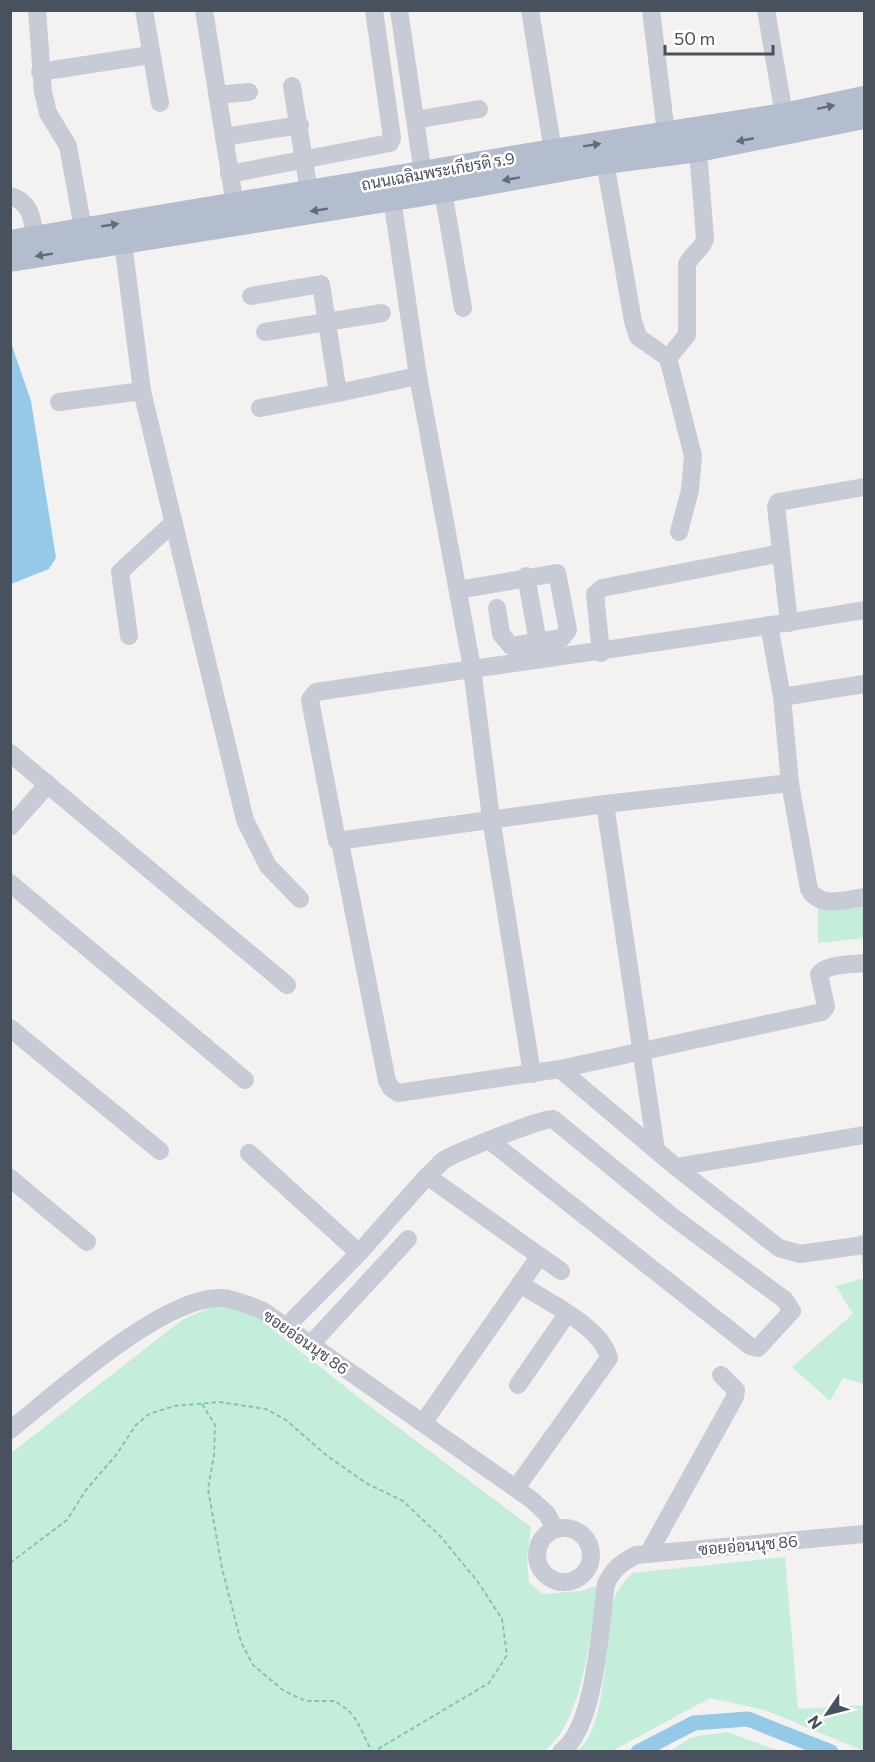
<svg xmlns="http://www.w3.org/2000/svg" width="875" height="1762" font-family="Commissioner,Sarabun,sans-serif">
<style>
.green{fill:#c4edda}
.water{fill:#94c9e7}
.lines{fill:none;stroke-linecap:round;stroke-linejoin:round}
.canal{stroke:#94c9e7;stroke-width:15}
.path{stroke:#7ec9af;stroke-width:2;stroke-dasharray:4.5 3;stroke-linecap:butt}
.minor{stroke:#c6cbd5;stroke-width:18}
.major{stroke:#b3bdce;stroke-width:24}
.oneway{fill:#646c7a}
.labels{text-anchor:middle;stroke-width:5;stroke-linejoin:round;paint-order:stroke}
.street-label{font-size:16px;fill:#4a515e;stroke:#fff}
</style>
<rect width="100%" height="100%" fill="#f3f2f1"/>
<g class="green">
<path d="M864 891V938L818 943V894Z"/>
<path d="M858 1235H864V1384L843 1378 830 1401 792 1367 853 1314 836 1286 864 1278Z"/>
<path d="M220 1303 257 1317 367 1404 531 1527 527 1559 529 1582 542 1594 581 1591 598 1585C591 1631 583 1724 544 1751L11 1752V1453L182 1320Z"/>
<path d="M785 1557 798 1709 864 1705V1751L765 1710 710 1698 612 1751 576 1752C610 1728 603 1634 615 1596 618 1588 626 1580 632 1573Z"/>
<path d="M727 1732 779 1751H670L692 1737Z"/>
</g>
<path class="water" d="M10 340 31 401 56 558 49 569 11 584Z"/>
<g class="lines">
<path class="canal" d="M638 1752 694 1723 748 1719 831 1752"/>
<g class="path">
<path d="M202 1404 215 1425 214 1455 208 1489 222 1568 241 1642 253 1665 284 1691 306 1701H335L348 1710 357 1721 372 1752"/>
<path d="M10 1563 67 1520 86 1490 116 1455 136 1425 149 1414 174 1406 220 1402 266 1409 286 1420 326 1455 366 1483 403 1501 441 1537 478 1582 502 1619 507 1655 489 1683 373 1752"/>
<path d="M589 1565 598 1567"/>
</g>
<g class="minor">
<path d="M37 10 43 92 48 113 68 146 83 229"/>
<path d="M144 10 160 103"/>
<path d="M204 10 233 193"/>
<path d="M399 10 423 174"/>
<path d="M530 10 553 151"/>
<path d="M651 10 666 133"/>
<path d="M766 10 784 115"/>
<path d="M40 72 150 55"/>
<path d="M292 86 309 192"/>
<path d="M217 95 249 92"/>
<path d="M415 120 479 109"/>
<path d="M224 137 300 125"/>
<path d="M605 162 633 321 638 337 668 358 693 456 690 490 679 532"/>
<path d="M229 174 390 143 392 138 374 10"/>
<path d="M443 191 463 308"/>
<path d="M10 196C31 202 32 218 35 237"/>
<path d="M392 198 418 376 472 668 491 818 532 1074"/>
<path d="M123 242 142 391 245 820 268 866 300 899"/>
<path d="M251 296 321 284 338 393 418 376"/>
<path d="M265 332 382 313"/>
<path d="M668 358 687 335V264C692 254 702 249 705 239L698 150"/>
<path d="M59 402 142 391"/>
<path d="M260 408 338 393"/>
<path d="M526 576 538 642"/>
<path d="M458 590 557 573 568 630 562 638 511 646 501 634 497 608"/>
<path d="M789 623 776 506 778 502 864 487"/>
<path d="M129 636 120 572 174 522"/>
<path d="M601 653 595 594 602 588 781 553"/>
<path d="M782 697 864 684"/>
<path d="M10 753 287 985"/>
<path d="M790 783 809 889C820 909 845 900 864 897"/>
<path d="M605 804 337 841 310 700 316 692C499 664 682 641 864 610"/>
<path d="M10 827 48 784"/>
<path d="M340 842 387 1081 391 1088 398 1093 560 1069 676 1167 779 1248 800 1254 864 1245"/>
<path d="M10 883 245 1080"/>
<path d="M10 1028 160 1151"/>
<path d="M560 1069 822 1012 826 1007 819 974C829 963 850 965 864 963"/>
<path d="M490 1141 750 1346 758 1348 792 1311 785 1300 673 1217 553 1119C544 1117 455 1153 444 1160 438 1165 433 1171 427 1176L561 1271"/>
<path d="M656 1150 605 804 790 783 782 697 769 625"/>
<path d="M249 1153 359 1253"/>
<path d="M676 1167 864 1135"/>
<path d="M10 1178 87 1242"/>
<path d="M286 1327 359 1253 427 1176"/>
<path d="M311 1344 408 1239"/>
<path d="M518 1385 567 1314"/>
<path d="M423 1423 539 1257"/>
<path d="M10 1430C57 1393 164 1295 222 1298 235 1299 250 1306 262 1310L532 1500 547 1514 555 1529"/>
<path d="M516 1488 609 1358C601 1326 547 1302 520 1284"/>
<circle cx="564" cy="1555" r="27"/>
<path d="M648 1554 735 1397 736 1390 721 1375"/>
<path d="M561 1752C596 1727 600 1625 606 1584 613 1569 621 1563 636 1555L864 1534"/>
</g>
<g class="major">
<path d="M10 242 553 151 784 115 864 98"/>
<path d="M10 260 443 191 605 162 698 150 864 117"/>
</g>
</g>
<defs><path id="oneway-solid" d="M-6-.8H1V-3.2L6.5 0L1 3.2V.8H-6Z" transform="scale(1.5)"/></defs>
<g class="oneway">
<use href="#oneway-solid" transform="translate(826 107) rotate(-12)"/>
<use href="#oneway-solid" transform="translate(745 140) rotate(169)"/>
<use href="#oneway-solid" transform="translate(592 145) rotate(-9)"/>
<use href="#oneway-solid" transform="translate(511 179) rotate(170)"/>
<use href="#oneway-solid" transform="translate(319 210) rotate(171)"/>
<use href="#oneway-solid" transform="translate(110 225) rotate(-9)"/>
<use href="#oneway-solid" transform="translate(44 255) rotate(171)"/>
</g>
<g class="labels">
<g class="street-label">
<text transform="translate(438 171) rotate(-10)" y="6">ถนนเฉลิมพระเกียรติ ร.9</text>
<text transform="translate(306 1342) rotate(35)" y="6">ซอยอ่อนนุช 86</text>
<text transform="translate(748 1545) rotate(-5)" y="6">ซอยอ่อนนุช 86</text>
</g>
</g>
<rect width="875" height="1762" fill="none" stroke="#4a515e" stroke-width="24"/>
<g transform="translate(827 1714) rotate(235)" stroke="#ffffff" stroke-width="4.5" paint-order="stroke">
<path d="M0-4.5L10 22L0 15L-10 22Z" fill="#4a515e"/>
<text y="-9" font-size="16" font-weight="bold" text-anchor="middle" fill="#4a515e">N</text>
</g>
<path d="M665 45v9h108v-9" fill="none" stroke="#4a515e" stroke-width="3"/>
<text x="674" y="45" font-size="18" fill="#4a515e" stroke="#ffffff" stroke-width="4.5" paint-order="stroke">50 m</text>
</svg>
